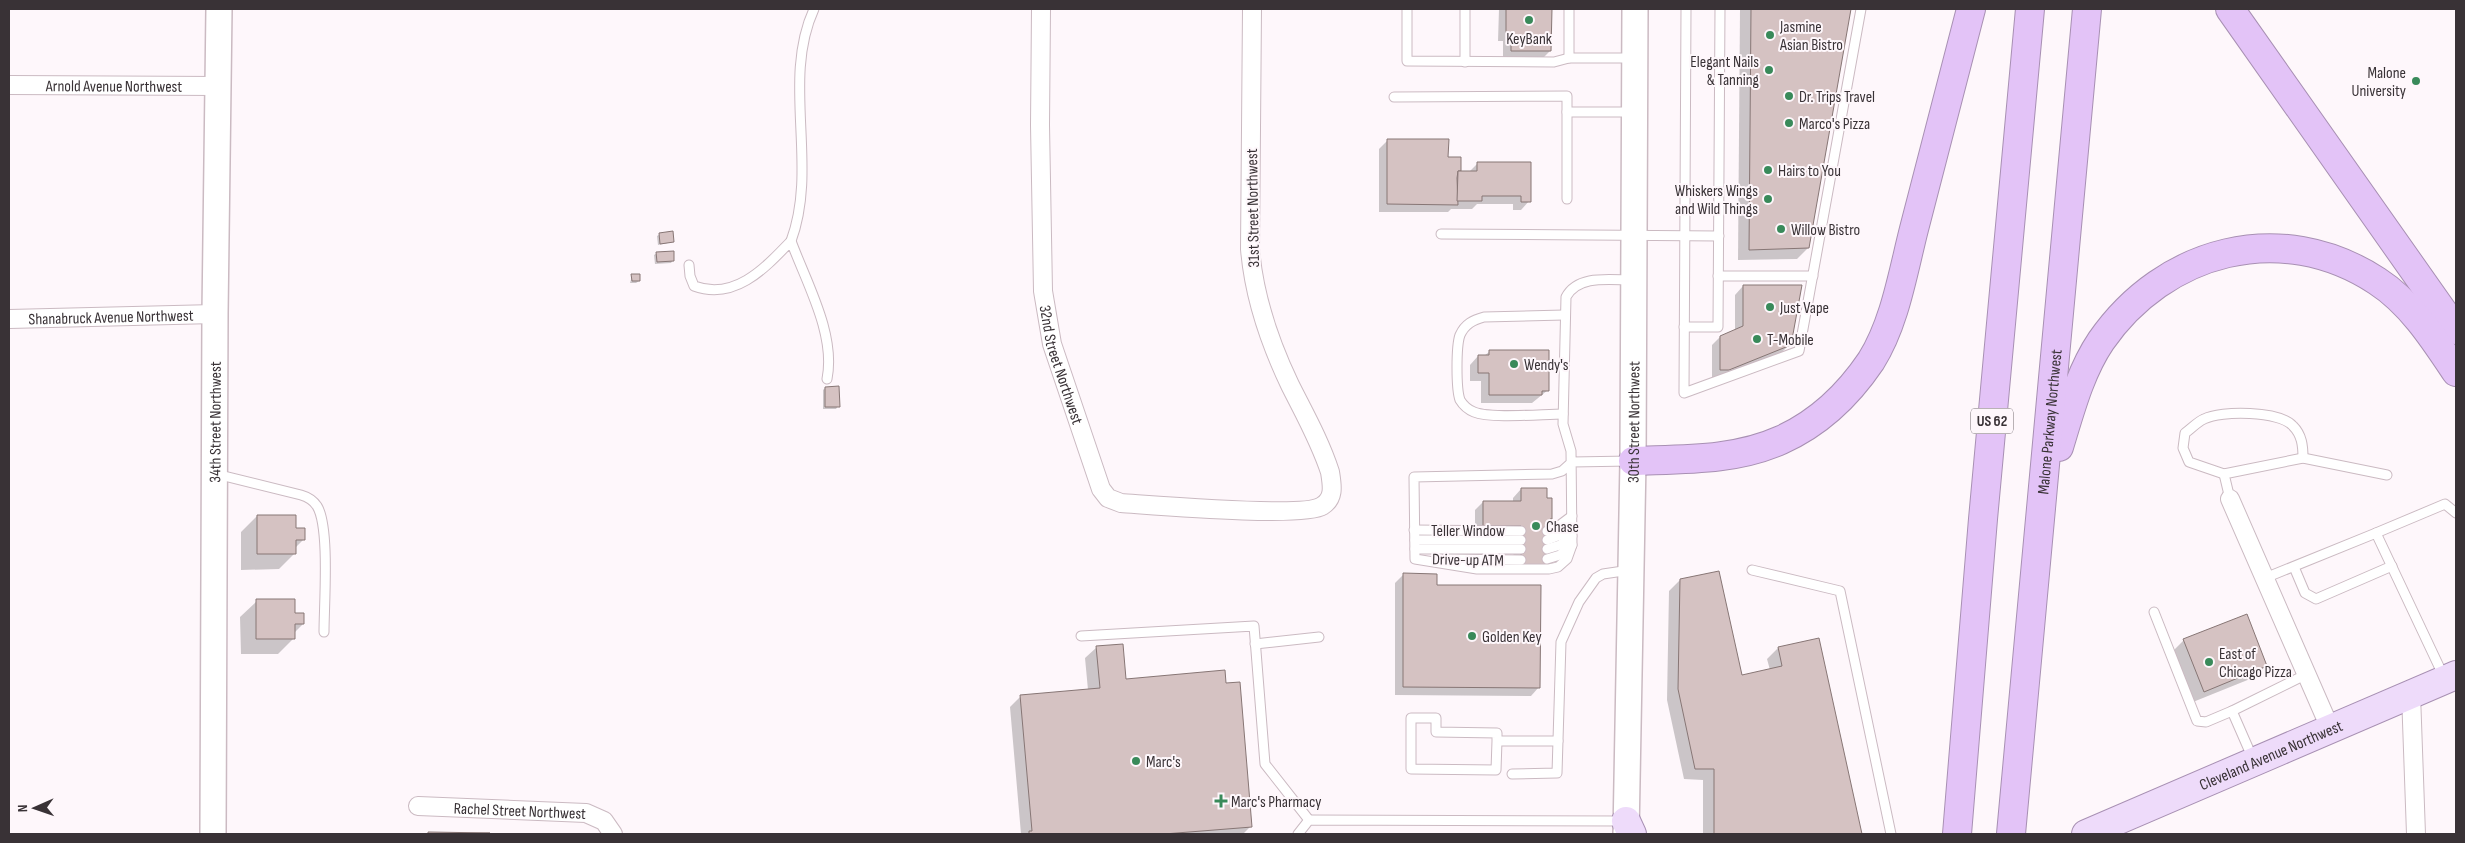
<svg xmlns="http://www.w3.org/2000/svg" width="2465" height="843" font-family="'Sofia Sans Condensed',sans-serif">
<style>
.shadow{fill:#0003}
.building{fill:#d5c2c2;stroke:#877675}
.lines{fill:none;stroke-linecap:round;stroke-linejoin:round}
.lane-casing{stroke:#cbbac2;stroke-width:11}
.street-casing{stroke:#cbbac2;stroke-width:20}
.secondary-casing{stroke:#cbbac2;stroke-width:28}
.primary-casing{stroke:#a890b3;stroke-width:30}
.highway-casing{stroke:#a890b3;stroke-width:30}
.lane{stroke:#fff;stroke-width:9}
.street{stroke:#fff;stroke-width:18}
.secondary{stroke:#fff;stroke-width:25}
.primary{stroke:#eedbfa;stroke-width:28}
.highway{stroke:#e3c3f7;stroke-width:28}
.poi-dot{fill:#398a5a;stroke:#fef7fb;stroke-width:2}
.labels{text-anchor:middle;stroke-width:4;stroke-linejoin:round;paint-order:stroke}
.shield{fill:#fef7fb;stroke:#746d71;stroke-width:1}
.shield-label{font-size:15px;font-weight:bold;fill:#393236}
.poi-label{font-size:16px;fill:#393236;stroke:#fef7fb;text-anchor:start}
.street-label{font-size:16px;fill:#393236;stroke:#fef7fb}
</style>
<rect width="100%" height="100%" fill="#fef7fb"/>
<g class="shadow">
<path d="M1499 9H1550V51L1542 59H1503V41H1498Z"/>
<path d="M1740 9H1850L1808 248 1797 259 1738 260Z"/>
<path d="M1387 141 1447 159 1460 172H1469L1478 163 1529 201 1521 210H1513V204H1477L1472 209H1451L1448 212H1379V149Z"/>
<path d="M660 234 673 242 658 245 657 236Z"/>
<path d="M657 253 673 260 671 263 655 264 654 255Z"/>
<path d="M632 276 639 281 636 283H630Z"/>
<path d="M1743 286 1790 344 1781 353 1719 378H1712V345L1720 337 1735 331V295Z"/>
<path d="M1489 352 1548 390 1532 403H1481V381H1470V365L1478 356H1484Z"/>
<path d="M825 388 838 406 836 409H823V390Z"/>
<path d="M1521 489 1546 500 1551 518 1546 529V564L1514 573 1513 534H1475V510L1483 502H1513V498Z"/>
<path d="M257 516 295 530 304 539 295 548V553L279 569 241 570V532Z"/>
<path d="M1403 575 1436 586 1539 687 1531 696 1395 695V583Z"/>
<path d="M1680 580 1741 676 1770 670 1767 659 1778 648 1818 639 1860 834H1703V780L1684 779 1667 700 1669 591Z"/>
<path d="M257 601 294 614 303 624 294 633V638L278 654H241L240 617Z"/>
<path d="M2184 640 2266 666 2255 677 2193 702 2173 651Z"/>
<path d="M1097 647 1125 680 1225 685 1251 826 1243 834H1021L1010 707 1021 696 1088 690 1085 658Z"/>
<path d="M429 833 489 834H428Z"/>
</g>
<g class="building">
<path d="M1506 9H1552L1551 51H1511V33H1506Z"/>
<path d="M1751 9H1851L1809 248 1749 250Z"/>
<path d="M1387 139H1449L1448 157H1461V171H1458L1457 178 1458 205 1387 204Z"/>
<path d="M1477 162H1531V202H1521V196H1482V201H1457L1458 171H1477Z"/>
<path d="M673 231 674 242 660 244 659 233Z"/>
<path d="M674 251V261L657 262 656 252Z"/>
<path d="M631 274H640V281H632Z"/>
<path d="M1743 285H1802L1791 345 1729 370H1720V336L1743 326Z"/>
<path d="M1489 350H1549V391H1542V395H1489V373H1478V355H1489Z"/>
<path d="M839 386 840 407H825V387Z"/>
<path d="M1521 488H1547V498H1552V519H1550V527H1547V565H1521V526H1483V501H1521Z"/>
<path d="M257 515H296V528H305V540H296V554H257Z"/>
<path d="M1719 571 1742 675 1782 666 1778 647 1819 638 1862 834H1714V769H1695L1678 689 1680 579Z"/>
<path d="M1403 573 1437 574V585H1541L1540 688 1403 687Z"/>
<path d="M256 599H295V613H304V624H295V639H256Z"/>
<path d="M2247 614 2267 666 2204 692 2183 639Z"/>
<path d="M1123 644 1126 679 1225 670 1226 683 1240 682 1252 827 1164 834H1029V831H1032L1020 695 1100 688 1096 646Z"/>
<path d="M428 832 490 833 428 834Z"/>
</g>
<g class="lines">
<g class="lane-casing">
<g id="lane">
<path d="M1407 9V61L1554 62 1569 58"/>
<path d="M1569 9V58H1634"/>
<path d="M1686 9 1684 393 1799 351 1861 9"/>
<path d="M1465 62V9"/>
<path d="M1394 97 1567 96V112H1634"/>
<path d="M1567 199V112"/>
<path d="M1441 234 1719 236"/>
<path d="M791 241C819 166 781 81 814 9"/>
<path d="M689 265 690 276 694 286C735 301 765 268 791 241 806 282 836 334 827 379"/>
<path d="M1718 276H1813"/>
<path d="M1684 327H1718L1720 9"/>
<path d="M1563 414C1543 414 1491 419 1474 412 1469 410 1463 405 1460 400 1456 389 1456 346 1460 335 1465 324 1473 320 1484 317L1564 315"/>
<path d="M1630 461 1572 462 1562 471 1552 474 1414 477 1415 559 1477 569H1549L1558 567 1567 559 1572 545 1571 451 1563 424 1566 297C1578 274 1611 280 1633 280"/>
<path d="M216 474 301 495C308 497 313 500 317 506 330 527 324 604 324 632"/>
<path d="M2224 474 2189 462 2183 448 2185 433C2191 429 2197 422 2204 419 2221 410 2280 411 2293 426 2302 435 2303 446 2303 458"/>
<path d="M2230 499 2224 474 2303 458 2387 475"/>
<path d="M1414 530 1521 531"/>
<path d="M1547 531 1560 525 1572 516"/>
<path d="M2376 533 2445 504 2456 513"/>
<path d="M1415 540H1521"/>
<path d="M1547 540 1560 535 1572 526"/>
<path d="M1415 549H1521"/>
<path d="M1547 549 1560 545 1572 536"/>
<path d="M1445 559 1521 560"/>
<path d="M1547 559 1560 555 1572 545"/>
<path d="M2294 567 2305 593 2316 599 2392 566"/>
<path d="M1752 570 1840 591 1891 834"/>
<path d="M2265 578 2376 533 2444 677"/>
<path d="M2154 612 2197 721 2206 722 2232 711"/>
<path d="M1081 636 1254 626 1265 764 1309 820"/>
<path d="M1255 644 1319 637"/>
<path d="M1497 741V733L1436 732V718H1411V769L1496 770 1497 741H1558"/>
<path d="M2253 759 2232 711 2307 674"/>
<path d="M1512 774 1557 773 1561 642 1579 602 1596 578 1603 574 1630 570"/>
<path d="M1298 834 1309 820 1623 821"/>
</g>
</g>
<g class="street-casing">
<g id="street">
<path id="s1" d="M1041 9 1040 125 1043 291 1052 344 1101 489 1108 498 1121 503C1152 505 1304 518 1322 506 1335 498 1332 485 1330 472 1320 441 1304 413 1290 385 1269 341 1254 297 1250 249L1252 9"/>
<path id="s2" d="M9 85 218 86"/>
<path id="s3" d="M9 319 215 314"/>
<path d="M2230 499 2330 728"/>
<path d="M2411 694 2416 834"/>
<path id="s4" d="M418 806 586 813 604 821 613 834"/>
</g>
</g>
<g class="secondary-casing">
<g id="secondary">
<path id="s5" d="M213 834 215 314 219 9"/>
<path id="s6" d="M1626 834 1633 461 1635 9"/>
</g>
</g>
<g class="primary-casing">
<g id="primary">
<path d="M1626 821 1632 834"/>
<path id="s7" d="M2086 834 2456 675"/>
</g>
</g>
<g class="highway-casing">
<g id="highway">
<path d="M2230 9 2456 330"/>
<path d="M2059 447C2070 411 2080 372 2101 341 2164 250 2281 218 2377 281 2411 303 2434 339 2456 372"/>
<path d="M1633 461C1682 459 1735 461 1781 440 1819 423 1848 395 1871 361 1895 323 1903 272 1914 229 1933 155 1952 82 1971 9"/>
<path d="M1957 834 1983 519 2030 9"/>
<path id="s8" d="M2011 834 2087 9"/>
</g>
</g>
<use href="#lane" class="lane"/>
<use href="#street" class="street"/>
<use href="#secondary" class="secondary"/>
<use href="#primary" class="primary"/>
<use href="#highway" class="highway"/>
</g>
<g class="poi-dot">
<circle cx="1529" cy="20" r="5"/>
<circle cx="1770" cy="35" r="5"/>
<circle cx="1769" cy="70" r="5"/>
<circle cx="2416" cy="81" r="5"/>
<circle cx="1789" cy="96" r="5"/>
<circle cx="1789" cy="123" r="5"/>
<circle cx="1768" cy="170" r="5"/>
<circle cx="1768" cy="199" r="5"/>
<circle cx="1781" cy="229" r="5"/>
<circle cx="1770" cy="307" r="5"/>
<circle cx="1757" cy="339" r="5"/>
<circle cx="1514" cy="364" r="5"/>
<circle cx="1536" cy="526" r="5"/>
<circle cx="1472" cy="636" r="5"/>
<circle cx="2209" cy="662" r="5"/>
<circle cx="1136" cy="761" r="5"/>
<path d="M1218.5 793.5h5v5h5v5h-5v5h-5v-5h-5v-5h5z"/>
</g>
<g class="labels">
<rect class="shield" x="1971" y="408.5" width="42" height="25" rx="4"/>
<g class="shield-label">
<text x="1992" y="426">US 62</text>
</g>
<g class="poi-label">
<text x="1780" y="32">Jasmine<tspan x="1780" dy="18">Asian Bistro</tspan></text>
<text x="1529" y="44" text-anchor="middle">KeyBank</text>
<text x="1759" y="67" text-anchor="end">Elegant Nails<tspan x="1759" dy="18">&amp; Tanning</tspan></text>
<text x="2406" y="78" text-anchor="end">Malone<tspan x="2406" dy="18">University</tspan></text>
<text x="1799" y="102">Dr. Trips Travel</text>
<text x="1799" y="129">Marco's Pizza</text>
<text x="1778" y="176">Hairs to You</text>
<text x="1758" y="196" text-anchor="end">Whiskers Wings<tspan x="1758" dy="18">and Wild Things</tspan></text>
<text x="1791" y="235">Willow Bistro</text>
<text x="1780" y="313">Just Vape</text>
<text x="1767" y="345">T-Mobile</text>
<text x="1524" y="370">Wendy's</text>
<text x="1546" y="532">Chase</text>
<text x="1482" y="642">Golden Key</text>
<text x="2219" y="659">East of<tspan x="2219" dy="18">Chicago Pizza</tspan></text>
<text x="1146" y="767">Marc's</text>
<text x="1231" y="807">Marc's Pharmacy</text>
</g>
<g class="street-label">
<text dy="6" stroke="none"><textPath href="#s2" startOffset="105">Arnold Avenue Northwest</textPath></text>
<text transform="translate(1252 208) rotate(-91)" y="6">31st Street Northwest</text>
<text dy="6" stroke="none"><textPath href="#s3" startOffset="102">Shanabruck Avenue Northwest</textPath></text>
<text dy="6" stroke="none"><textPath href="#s1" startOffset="358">32nd Street Northwest</textPath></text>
<text dy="6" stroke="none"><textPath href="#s5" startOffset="412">34th Street Northwest</textPath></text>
<text dy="6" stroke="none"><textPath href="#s6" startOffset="412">30th Street Northwest</textPath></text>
<text dy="6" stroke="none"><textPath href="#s8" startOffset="414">Malone Parkway Northwest</textPath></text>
<text x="1468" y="536">Teller Window</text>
<text transform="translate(1468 559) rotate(1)" y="6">Drive-up ATM</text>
<text dy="6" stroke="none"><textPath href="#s7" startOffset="201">Cleveland Avenue Northwest</textPath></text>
<text dy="6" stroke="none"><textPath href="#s4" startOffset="102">Rachel Street Northwest</textPath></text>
</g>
</g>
<rect width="2465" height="843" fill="none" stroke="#393236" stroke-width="20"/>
<g transform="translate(35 808) rotate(268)" stroke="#fef7fb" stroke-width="4" paint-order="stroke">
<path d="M0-4L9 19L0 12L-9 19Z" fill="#393236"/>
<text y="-8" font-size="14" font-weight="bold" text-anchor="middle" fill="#393236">N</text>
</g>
</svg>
